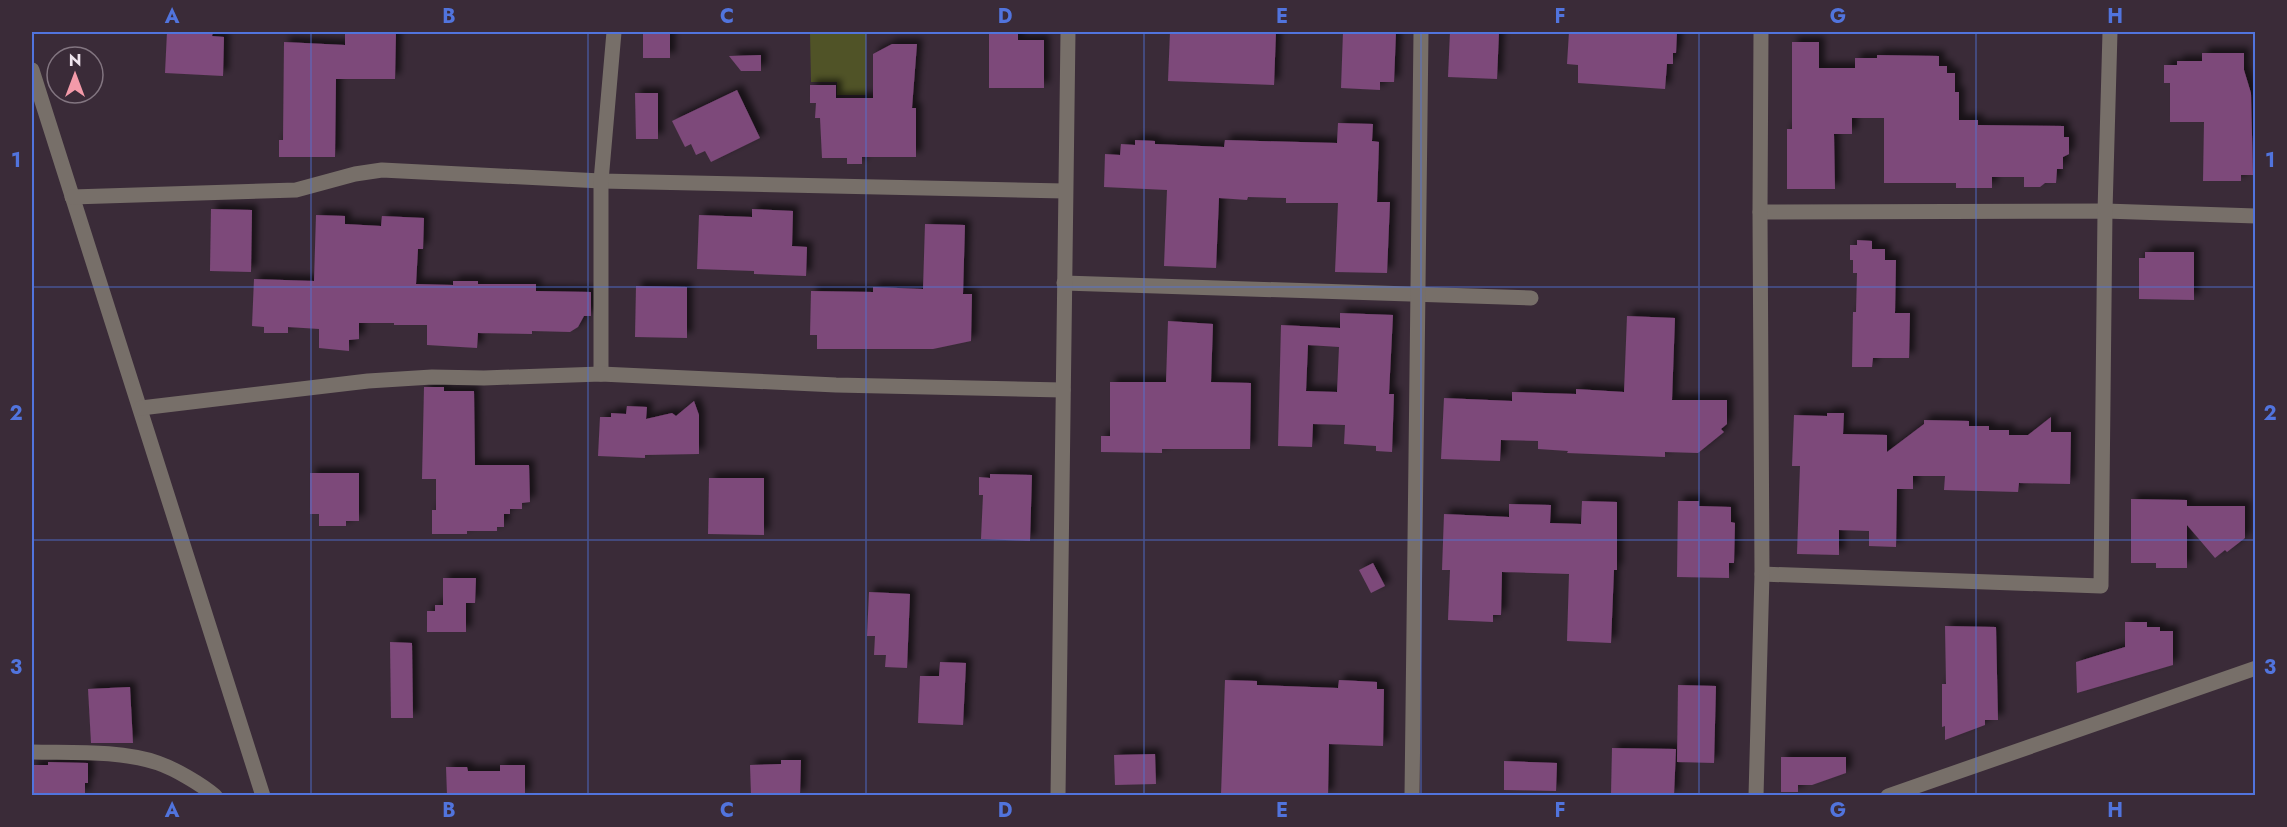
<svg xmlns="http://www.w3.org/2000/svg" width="2287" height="827" font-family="Jost,sans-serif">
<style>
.green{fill:#505327}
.building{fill:#7d497a;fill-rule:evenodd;filter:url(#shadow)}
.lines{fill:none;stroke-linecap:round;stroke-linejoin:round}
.minor{stroke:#776f69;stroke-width:15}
.grid{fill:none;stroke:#5174dd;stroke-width:1.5;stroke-opacity:0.55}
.neatline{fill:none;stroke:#5174dd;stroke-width:2}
.grid-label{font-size:20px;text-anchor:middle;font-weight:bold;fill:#5174dd}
</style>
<defs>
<filter id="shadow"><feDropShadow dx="5.5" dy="-5.5" stdDeviation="3" flood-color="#0009"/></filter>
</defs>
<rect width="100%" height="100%" fill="#3a2b38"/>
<path class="green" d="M810 32H866V95H837V82H811Z"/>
<g class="building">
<path d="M167 32H213L212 36 224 37 223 76 165 73Z"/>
<path d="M345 32H396L395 79H336L335 157H279V140H283L284 42 345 45Z"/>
<rect x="643" y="32" width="27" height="26"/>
<path d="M989 32H1018V40H1044V88H989Z"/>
<path d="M1170 32H1276L1274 85 1168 81Z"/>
<path d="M1343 32H1396L1394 82H1380V90L1341 88Z"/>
<path d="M1450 32H1499L1497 79 1448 77Z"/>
<path d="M1569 32H1677L1676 53H1673V64H1667L1665 89 1578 83V65L1567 64Z"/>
<path d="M1792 42H1819V68H1855V58H1877V55L1939 56V66H1947V73H1955V92H1959V120H1978V125L2064 126V137H2069V154L2063 157V169H2057L2056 183H2045L2040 187H2024V177H1992V188H1956V183H1884V118H1852V134H1834L1835 189H1787V129H1792Z"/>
<path d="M892 44H917L912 108H916V157H862V164H847V158H822L820 118H815L816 103H810V85H836V98H873V54Z"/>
<path d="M2202 53H2244V70L2251 93 2253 175H2241V181H2203L2204 122H2170V83H2164V65H2177V61H2202Z"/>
<path d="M761 55V71H741L729 56Z"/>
<path d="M737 90 760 138 711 162 705 151 696 155 691 144 685 147 672 121Z"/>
<path d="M635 93H658V139H636Z"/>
<path d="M1338 123 1373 124 1372 141 1379 142 1377 202H1390L1387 273 1335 272 1338 203H1286V198L1248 197 1247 200 1219 198 1216 268 1164 266 1167 190 1104 187 1105 154 1120 155 1121 144 1135 145V140L1155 141V144L1224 147 1225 140 1337 143Z"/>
<path d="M211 209 252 210 251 272 210 271Z"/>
<path d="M752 209 793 211 792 246 807 247 806 276 754 274V271L697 269 699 215 752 217Z"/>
<path d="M316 215 345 216V224L381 226 382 216 424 218 423 249H418L416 284 453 285V281H478V284H536V291L591 292V316H584L578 327 570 332 532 331V334L478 333 477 348 427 345V325H394V323H359V339L349 340V351L319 348V329L288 327V333H264V327L252 326 254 279 314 281Z"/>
<path d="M925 224 965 225 963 294H972L971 341 933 349H817V335H810L811 291 873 292V287L923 289Z"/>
<path d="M1857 240 1872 241V249H1885V260H1896L1895 313H1910L1909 358H1873L1872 367H1852L1853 312H1856L1857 273H1853V260H1850V245H1857Z"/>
<path d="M2145 252H2194V300L2139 299V258H2145Z"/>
<path d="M636 286 687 287V338L635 337Z"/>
<path d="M1340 313 1393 315 1389 394H1394L1392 452 1376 451V446L1344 444 1345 425 1313 424 1312 447 1278 446 1281 325 1340 328ZM1308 345 1339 347 1337 392 1306 391Z"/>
<path d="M1627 316 1675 318 1672 400H1727V424L1721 429 1724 432 1698 453 1665 452V457L1567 453 1568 451 1538 449V441L1501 440 1500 461 1441 459 1444 398 1512 401V392L1576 394V389L1624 392Z"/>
<path d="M1168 321 1213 324 1211 382 1251 383 1250 449H1162V453L1101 452V436H1110V382H1166Z"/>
<path d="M424 387H444V391H474L475 465H529L530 502 522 503V509H510V514H504V527H497V531H467V534H432V510H436V479H422Z"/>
<path d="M694 401 699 415V454L645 455V458L598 456 600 417H611V413L626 414 627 406 647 407 646 419 672 413 676 416Z"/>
<path d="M1827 413H1844L1843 434 1887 435V452L1924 424V420L1969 421V426H1989V430H2009V435H2028L2051 417V432H2071L2070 484 2019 483 2018 492 1944 490 1945 476H1913V489H1897L1896 547 1869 546V531L1839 530V555L1797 554 1800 466H1792L1794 415 1827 416Z"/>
<path d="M310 473H359V521H346V526H319V514H310Z"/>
<path d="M990 474 1032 475 1030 541 981 539 983 495H979V477L990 478Z"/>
<path d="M709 478H764V535L708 534Z"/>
<path d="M2131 499 2187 500V506H2245V538L2227 552 2225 550 2215 558 2187 525V568H2156V563H2131Z"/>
<path d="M1582 501 1617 502V570H1614L1611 643 1567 641 1569 574 1502 572 1501 615H1493V622L1448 620 1450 570H1442L1444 514 1509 517V504L1551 505 1550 523 1581 524Z"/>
<path d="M1678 501H1699V506L1731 507V522L1735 523 1734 563H1729V578L1677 577Z"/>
<path d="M1373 563 1385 586 1371 593 1359 570Z"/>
<path d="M443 578H476L475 603H466V632H427V611H435V605H443Z"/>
<path d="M869 592 910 594 907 668 885 667 886 655H874L875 636H867Z"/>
<path d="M2125 622H2147V627H2160V631H2173V665L2077 693 2076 662 2125 647Z"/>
<path d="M1945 626 1996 627 1998 720H1985V725L1945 740V726L1942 727V684H1946Z"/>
<path d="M390 642 412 643 413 718H391Z"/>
<path d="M940 662 966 663 963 725 918 723 920 676H939Z"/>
<path d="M1225 680 1257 681V685L1338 688 1339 680 1377 682V689H1384L1383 746 1329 744 1328 795H1221Z"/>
<path d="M1678 685 1716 686 1714 763 1677 762Z"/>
<path d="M130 687 133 743H91L88 689Z"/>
<path d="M1612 748 1676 749 1674 795H1611Z"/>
<path d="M1155 754 1156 784 1115 785 1114 755Z"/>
<path d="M1781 757H1846V773L1812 785H1798V792H1781Z"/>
<path d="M781 760H801L800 795H751L750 765 781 764Z"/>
<path d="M1504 761 1557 763 1556 791 1504 790Z"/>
<path d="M48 762 88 763V783H85V795H34L32 765H48Z"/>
<path d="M500 765H525V795H447L446 767H467L468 771H500Z"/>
</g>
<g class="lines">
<g class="minor">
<path d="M32 70 263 796"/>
<path d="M72 197 296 190 355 174 382 170 601 181 1065 191"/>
<path d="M1760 212 2105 211 2256 216"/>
<path d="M1064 283 1531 298"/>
<path d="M601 374V181L614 32"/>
<path d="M141 408 368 381 432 377 484 378 601 374 836 385 1063 390"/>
<path d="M1762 574 2101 586 2105 211 2110 32"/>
<path d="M32 752C71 753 120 750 158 763 175 769 201 784 215 796"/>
<path d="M1058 796 1068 32"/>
<path d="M1412 796 1421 32"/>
<path d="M1756 796 1762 574 1760 212 1761 32"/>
<path d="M1888 796 2256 668"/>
</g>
</g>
<path class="grid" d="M311 32V796M588 32V796M866 32V796M1144 32V796M1421 32V796M1699 32V796M1976 32V796M32 287H2256M32 540H2256"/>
<rect width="2287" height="827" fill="none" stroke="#3a2b38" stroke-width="66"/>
<g transform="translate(75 75)"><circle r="28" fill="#3a2b38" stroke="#827580" stroke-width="1.5"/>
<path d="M0-4.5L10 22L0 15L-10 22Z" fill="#f39aa9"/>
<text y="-9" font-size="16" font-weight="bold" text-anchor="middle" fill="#eee4ed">N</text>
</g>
<rect x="33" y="33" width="2221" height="761" class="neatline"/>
<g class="grid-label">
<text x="172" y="23">A</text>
<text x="449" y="23">B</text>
<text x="727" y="23">C</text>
<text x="1005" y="23">D</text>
<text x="1282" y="23">E</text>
<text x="1560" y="23">F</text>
<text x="1838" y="23">G</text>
<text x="2115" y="23">H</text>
<text x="16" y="167">1</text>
<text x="2270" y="167">1</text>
<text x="16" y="420">2</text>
<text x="2270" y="420">2</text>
<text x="16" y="674">3</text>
<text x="2270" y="674">3</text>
<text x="172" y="817">A</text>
<text x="449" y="817">B</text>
<text x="727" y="817">C</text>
<text x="1005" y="817">D</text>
<text x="1282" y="817">E</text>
<text x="1560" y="817">F</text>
<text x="1838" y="817">G</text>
<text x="2115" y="817">H</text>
</g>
</svg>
